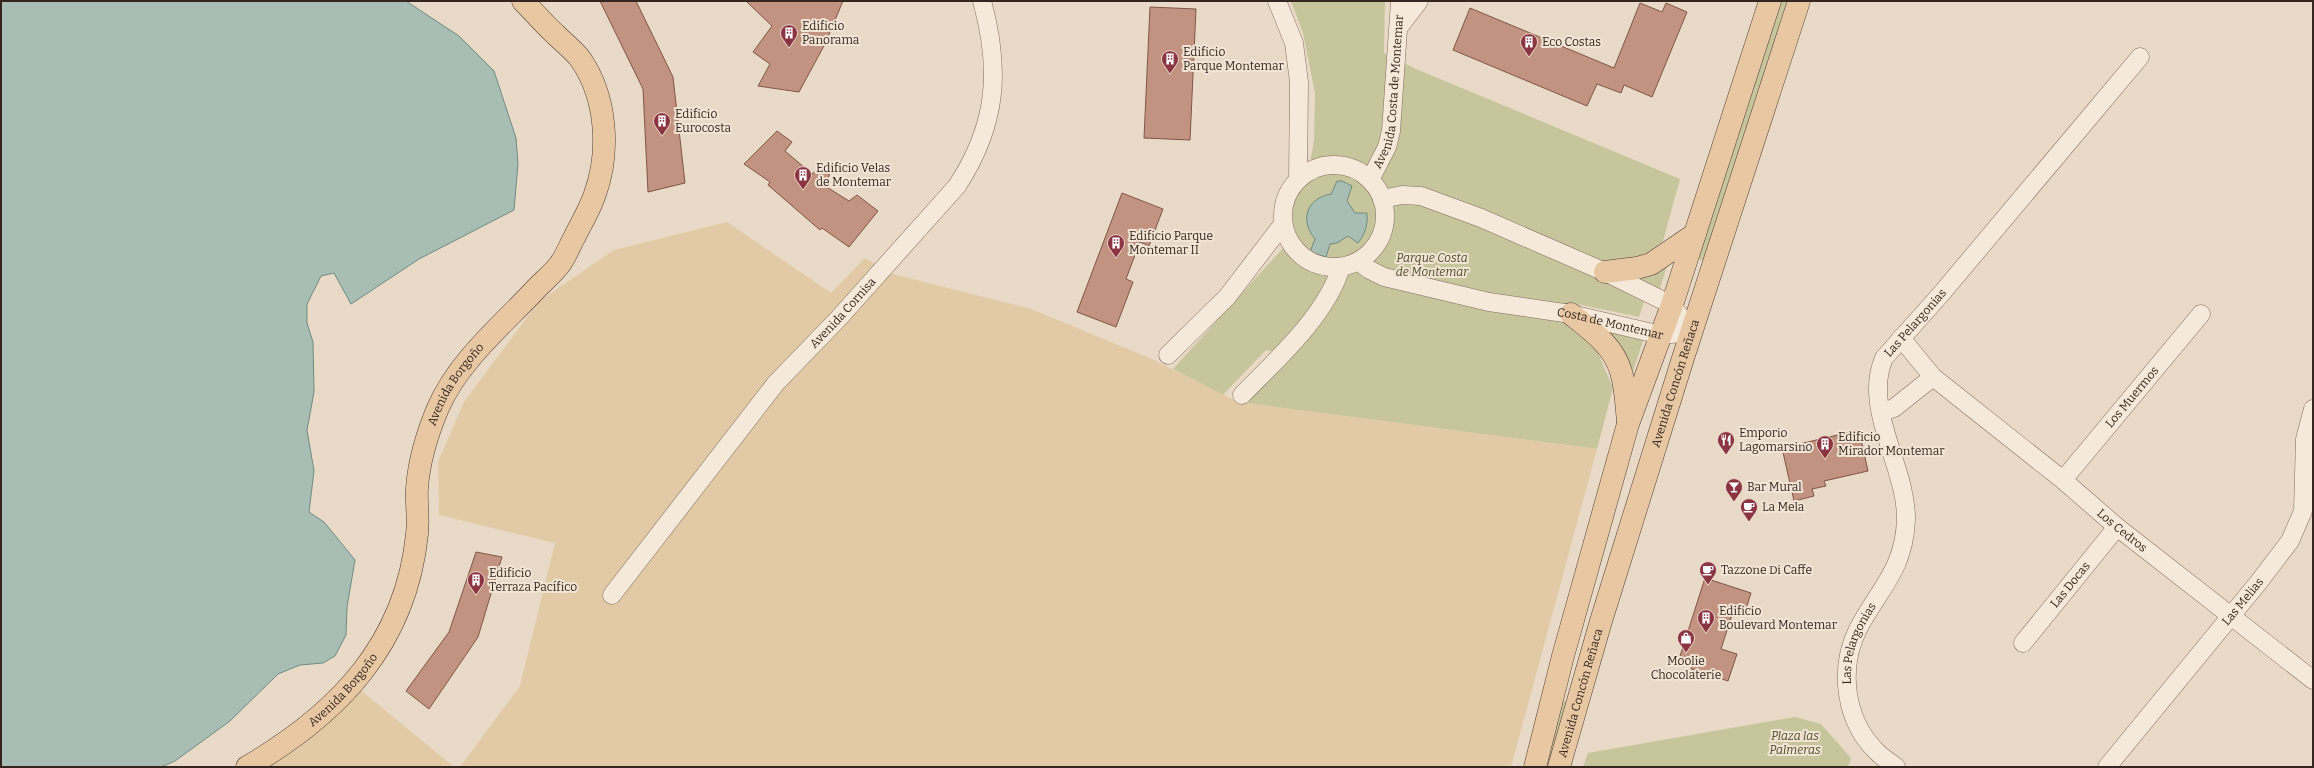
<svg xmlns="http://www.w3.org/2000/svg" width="2314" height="768" font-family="Bitter,serif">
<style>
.green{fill:#c6c59c}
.sand{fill:#e2caa7}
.water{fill:#a8beb4;stroke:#6f8b80}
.building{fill:#c39381;stroke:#7f5547}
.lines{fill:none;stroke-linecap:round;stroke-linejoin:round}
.minor-casing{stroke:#836c5e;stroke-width:19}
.major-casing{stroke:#513c32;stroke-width:23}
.minor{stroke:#f5e9d9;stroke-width:18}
.major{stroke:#e8c8a3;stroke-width:22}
.labels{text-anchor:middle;stroke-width:4;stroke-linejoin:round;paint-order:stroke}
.poi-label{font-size:12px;fill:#352720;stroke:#f2e5d6;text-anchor:start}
.street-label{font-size:12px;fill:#352720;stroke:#f2e5d6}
.park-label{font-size:12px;font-style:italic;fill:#4b4f29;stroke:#f2e5d6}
</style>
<rect width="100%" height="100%" fill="#e9dac7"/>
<g class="green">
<path d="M1291 1H1385L1384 53 1416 69 1680 179 1663 241 1607 283 1644 302 1639 317 1577 304 1613 388 1597 449 1246 403 1285 355 1266 350 1223 395 1173 369 1283 248 1291 201 1307 182 1314 140 1315 93 1303 33Z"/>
<path d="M1781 1H1791L1704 261 1697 259Z"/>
<path d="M1669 260 1658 294 1626 279Z"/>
<path d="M1605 328 1644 338 1631 377Z"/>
<path d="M1561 700 1567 702 1550 767H1543Z"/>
<path d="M1795 717 1821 724 1851 758 1848 767H1583L1588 753Z"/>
</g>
<g class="sand">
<path d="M727 222 831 293 865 258 893 274 1031 309 1152 359 1238 402 1597 449 1511 767H460L520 686 555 543 439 515 438 462 464 402 539 301 614 250Z"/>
<path d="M358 688 454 767H266Z"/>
</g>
<g class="water">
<path d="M1 1H406L459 36 494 71 516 138 518 164 514 210 419 259 351 304 334 273 321 276 307 304V323L313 342 314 392 307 430 314 471 309 512 324 522 355 560 347 607 346 635 335 656 323 663 300 665 278 674 230 721 175 761 161 767H1Z"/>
<path d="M1337 181H1342L1352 186 1347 201 1355 213H1367C1368 225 1365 234 1358 243L1348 236 1337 243 1330 244 1326 257 1310 252 1315 239C1299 220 1307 198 1331 194Z"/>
</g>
<g class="building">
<path d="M600 1H636L673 77 685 183 648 192 643 89Z"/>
<path d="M746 1H843L825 44 799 92 758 86 770 64 753 52 772 26Z"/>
<path d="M1640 3 1662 12 1666 3 1687 12 1652 97 1624 85 1621 93 1597 84 1587 106 1453 50 1470 8 1614 68Z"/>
<path d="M1150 7 1196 9 1190 140 1144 138Z"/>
<path d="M777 131 792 142 785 151 812 174 822 166 830 173 825 186 849 201 857 195 878 211 849 247 822 228 820 230 768 185 770 182 744 164Z"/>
<path d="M1122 193 1163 209 1149 246 1140 242 1126 279 1133 282 1116 327 1077 312Z"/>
<path d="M1859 430 1868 471 1824 481 1826 486 1812 489 1814 496 1794 501 1782 448Z"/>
<path d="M476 552 502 557 478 637 429 709 406 691 449 632Z"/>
<path d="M1705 578 1751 593 1744 615 1733 612 1721 649 1737 654 1728 681 1691 669 1694 661 1680 656Z"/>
</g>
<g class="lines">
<g class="minor-casing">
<g id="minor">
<path d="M1277 1 1294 43 1299 82 1298 180"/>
<path d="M1399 27 1419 1"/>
<circle cx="1334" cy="216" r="51"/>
<path id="s1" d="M1370 180 1387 147 1391 131 1400 1"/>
<path d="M1382 199 1402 195 1421 196 1481 218 1605 272 1672 305 1691 332"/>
<path id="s2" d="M1359 261 1368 269 1384 277 1489 302 1571 314 1661 335 1691 332"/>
<path id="s3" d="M1901 338 1933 377 2063 480 2117 527 2313 680"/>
<path d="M1168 355 1227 297 1283 224"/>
<path d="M1242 395C1277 359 1326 316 1341 267"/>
<path d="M1882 412 1894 408 1933 377"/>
<path id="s4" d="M2063 480 2201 314"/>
<path id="s5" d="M612 595 776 383 838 319 957 186C997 125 1001 70 982 1"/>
<path id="s6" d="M2023 643 2117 527"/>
<path id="s7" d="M1896 767C1890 762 1883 758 1877 752 1845 721 1838 669 1858 629 1879 589 1904 570 1906 520 1907 467 1862 409 1884 358L1941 294 2140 57"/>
<path id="s8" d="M2107 767 2258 583 2290 541 2303 511 2305 439 2313 409"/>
</g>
</g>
<g class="major-casing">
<g id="major">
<path d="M1605 272 1637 268 1651 264 1695 234"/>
<path d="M1571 314C1591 330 1614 346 1621 372 1626 387 1626 405 1628 421"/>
<path id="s9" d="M247 767C338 714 406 644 417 534 419 519 416 504 417 488 419 461 427 434 438 408 458 362 500 327 534 291 542 282 553 274 560 264 566 256 570 245 575 236 582 222 590 209 595 194 610 152 607 98 581 60 575 51 564 43 555 34 544 24 534 12 523 1"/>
<path d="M1535 767 1563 656 1628 424 1672 305 1770 1"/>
<path id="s10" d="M1559 767 1601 621 1684 355 1799 1"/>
</g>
</g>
<use href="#minor" class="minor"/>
<use href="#major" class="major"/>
</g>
<defs>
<g id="building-pin" transform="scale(0.9)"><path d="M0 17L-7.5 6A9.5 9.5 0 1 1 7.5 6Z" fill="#8b3543" stroke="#f2e5d6"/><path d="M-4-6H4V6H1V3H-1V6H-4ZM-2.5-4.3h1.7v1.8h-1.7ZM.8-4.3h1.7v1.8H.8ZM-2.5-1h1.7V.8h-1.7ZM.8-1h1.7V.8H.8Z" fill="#fff"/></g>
<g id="restaurant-pin" transform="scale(0.9)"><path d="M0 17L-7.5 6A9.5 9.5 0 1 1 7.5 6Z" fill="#8b3543" stroke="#f2e5d6"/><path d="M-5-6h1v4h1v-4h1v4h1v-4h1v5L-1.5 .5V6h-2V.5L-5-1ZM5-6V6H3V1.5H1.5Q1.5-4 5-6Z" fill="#fff"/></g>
<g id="bar-pin" transform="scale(0.9)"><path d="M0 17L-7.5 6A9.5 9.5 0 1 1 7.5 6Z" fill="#8b3543" stroke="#f2e5d6"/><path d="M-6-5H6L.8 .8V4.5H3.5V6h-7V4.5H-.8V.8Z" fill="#fff"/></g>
<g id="cafe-pin" transform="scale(0.9)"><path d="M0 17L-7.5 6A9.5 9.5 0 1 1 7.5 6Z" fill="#8b3543" stroke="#f2e5d6"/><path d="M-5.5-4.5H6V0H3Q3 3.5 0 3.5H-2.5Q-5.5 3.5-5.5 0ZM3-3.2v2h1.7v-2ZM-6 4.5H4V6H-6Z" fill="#fff"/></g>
<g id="shop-pin" transform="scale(0.9)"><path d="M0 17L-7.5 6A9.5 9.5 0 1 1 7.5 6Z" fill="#8b3543" stroke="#f2e5d6"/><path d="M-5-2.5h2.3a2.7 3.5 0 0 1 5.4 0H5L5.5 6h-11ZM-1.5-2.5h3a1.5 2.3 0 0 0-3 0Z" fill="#fff"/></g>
</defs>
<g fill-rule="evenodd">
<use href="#building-pin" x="789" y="33"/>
<use href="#building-pin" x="1529" y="42"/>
<use href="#building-pin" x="1170" y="59"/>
<use href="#building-pin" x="662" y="121"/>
<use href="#building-pin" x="803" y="175"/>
<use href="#building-pin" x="1116" y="243"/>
<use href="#restaurant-pin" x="1726" y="440"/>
<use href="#building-pin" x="1825" y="444"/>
<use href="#bar-pin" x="1734" y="487"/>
<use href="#cafe-pin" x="1749" y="507"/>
<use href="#cafe-pin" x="1708" y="570"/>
<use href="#building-pin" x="476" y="580"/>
<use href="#building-pin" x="1706" y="618"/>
<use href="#shop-pin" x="1686" y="638"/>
</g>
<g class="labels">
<g class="poi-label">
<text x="802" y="30">Edificio<tspan x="802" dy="14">Panorama</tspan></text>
<text x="1542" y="46">Eco Costas</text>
<text x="1183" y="56">Edificio<tspan x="1183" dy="14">Parque Montemar</tspan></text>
<text x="675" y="118">Edificio<tspan x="675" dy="14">Eurocosta</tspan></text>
<text x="816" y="172">Edificio Velas<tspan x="816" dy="14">de Montemar</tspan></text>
<text x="1129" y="240">Edificio Parque<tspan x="1129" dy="14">Montemar II</tspan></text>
<text x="1739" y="437">Emporio<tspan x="1739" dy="14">Lagomarsino</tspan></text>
<text x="1838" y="441">Edificio<tspan x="1838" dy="14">Mirador Montemar</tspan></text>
<text x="1747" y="491">Bar Mural</text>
<text x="1762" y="511">La Mela</text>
<text x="1721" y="574">Tazzone Di Caffe</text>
<text x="489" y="577">Edificio<tspan x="489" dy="14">Terraza Pacífico</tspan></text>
<text x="1719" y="615">Edificio<tspan x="1719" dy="14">Boulevard Montemar</tspan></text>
<text x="1686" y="665" text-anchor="middle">Moolie<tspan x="1686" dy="14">Chocolaterie</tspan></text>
</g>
<g class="street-label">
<text dy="4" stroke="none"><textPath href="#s1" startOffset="92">Avenida Costa de Montemar</textPath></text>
<text dy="4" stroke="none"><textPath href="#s5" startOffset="365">Avenida Cornisa</textPath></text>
<text dy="4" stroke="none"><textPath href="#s2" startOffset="261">Costa de Montemar</textPath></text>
<text dy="4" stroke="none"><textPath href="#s7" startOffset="491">Las Pelargonias</textPath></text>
<text dy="4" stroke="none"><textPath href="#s10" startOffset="401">Avenida Concón Reñaca</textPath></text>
<text dy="4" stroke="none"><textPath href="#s9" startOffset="459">Avenida Borgoño</textPath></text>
<text dy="4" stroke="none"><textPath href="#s4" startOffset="108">Los Muermos</textPath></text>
<text dy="4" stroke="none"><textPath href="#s3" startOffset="294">Los Cedros</textPath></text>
<text dy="4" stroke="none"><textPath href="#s6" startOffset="75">Las Docas</textPath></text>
<text dy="4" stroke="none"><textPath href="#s8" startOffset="214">Las Melias</textPath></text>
<text dy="4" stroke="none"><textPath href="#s7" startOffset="143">Las Pelargonias</textPath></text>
<text dy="4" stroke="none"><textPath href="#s9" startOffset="124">Avenida Borgoño</textPath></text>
<text dy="4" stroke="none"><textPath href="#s10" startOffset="77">Avenida Concón Reñaca</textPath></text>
</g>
<g class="park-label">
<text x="1432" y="262">Parque Costa<tspan x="1432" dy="14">de Montemar</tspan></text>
<text x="1795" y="740">Plaza las<tspan x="1795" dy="14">Palmeras</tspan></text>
</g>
</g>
<rect width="2314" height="768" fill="none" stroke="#352720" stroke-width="4"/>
</svg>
